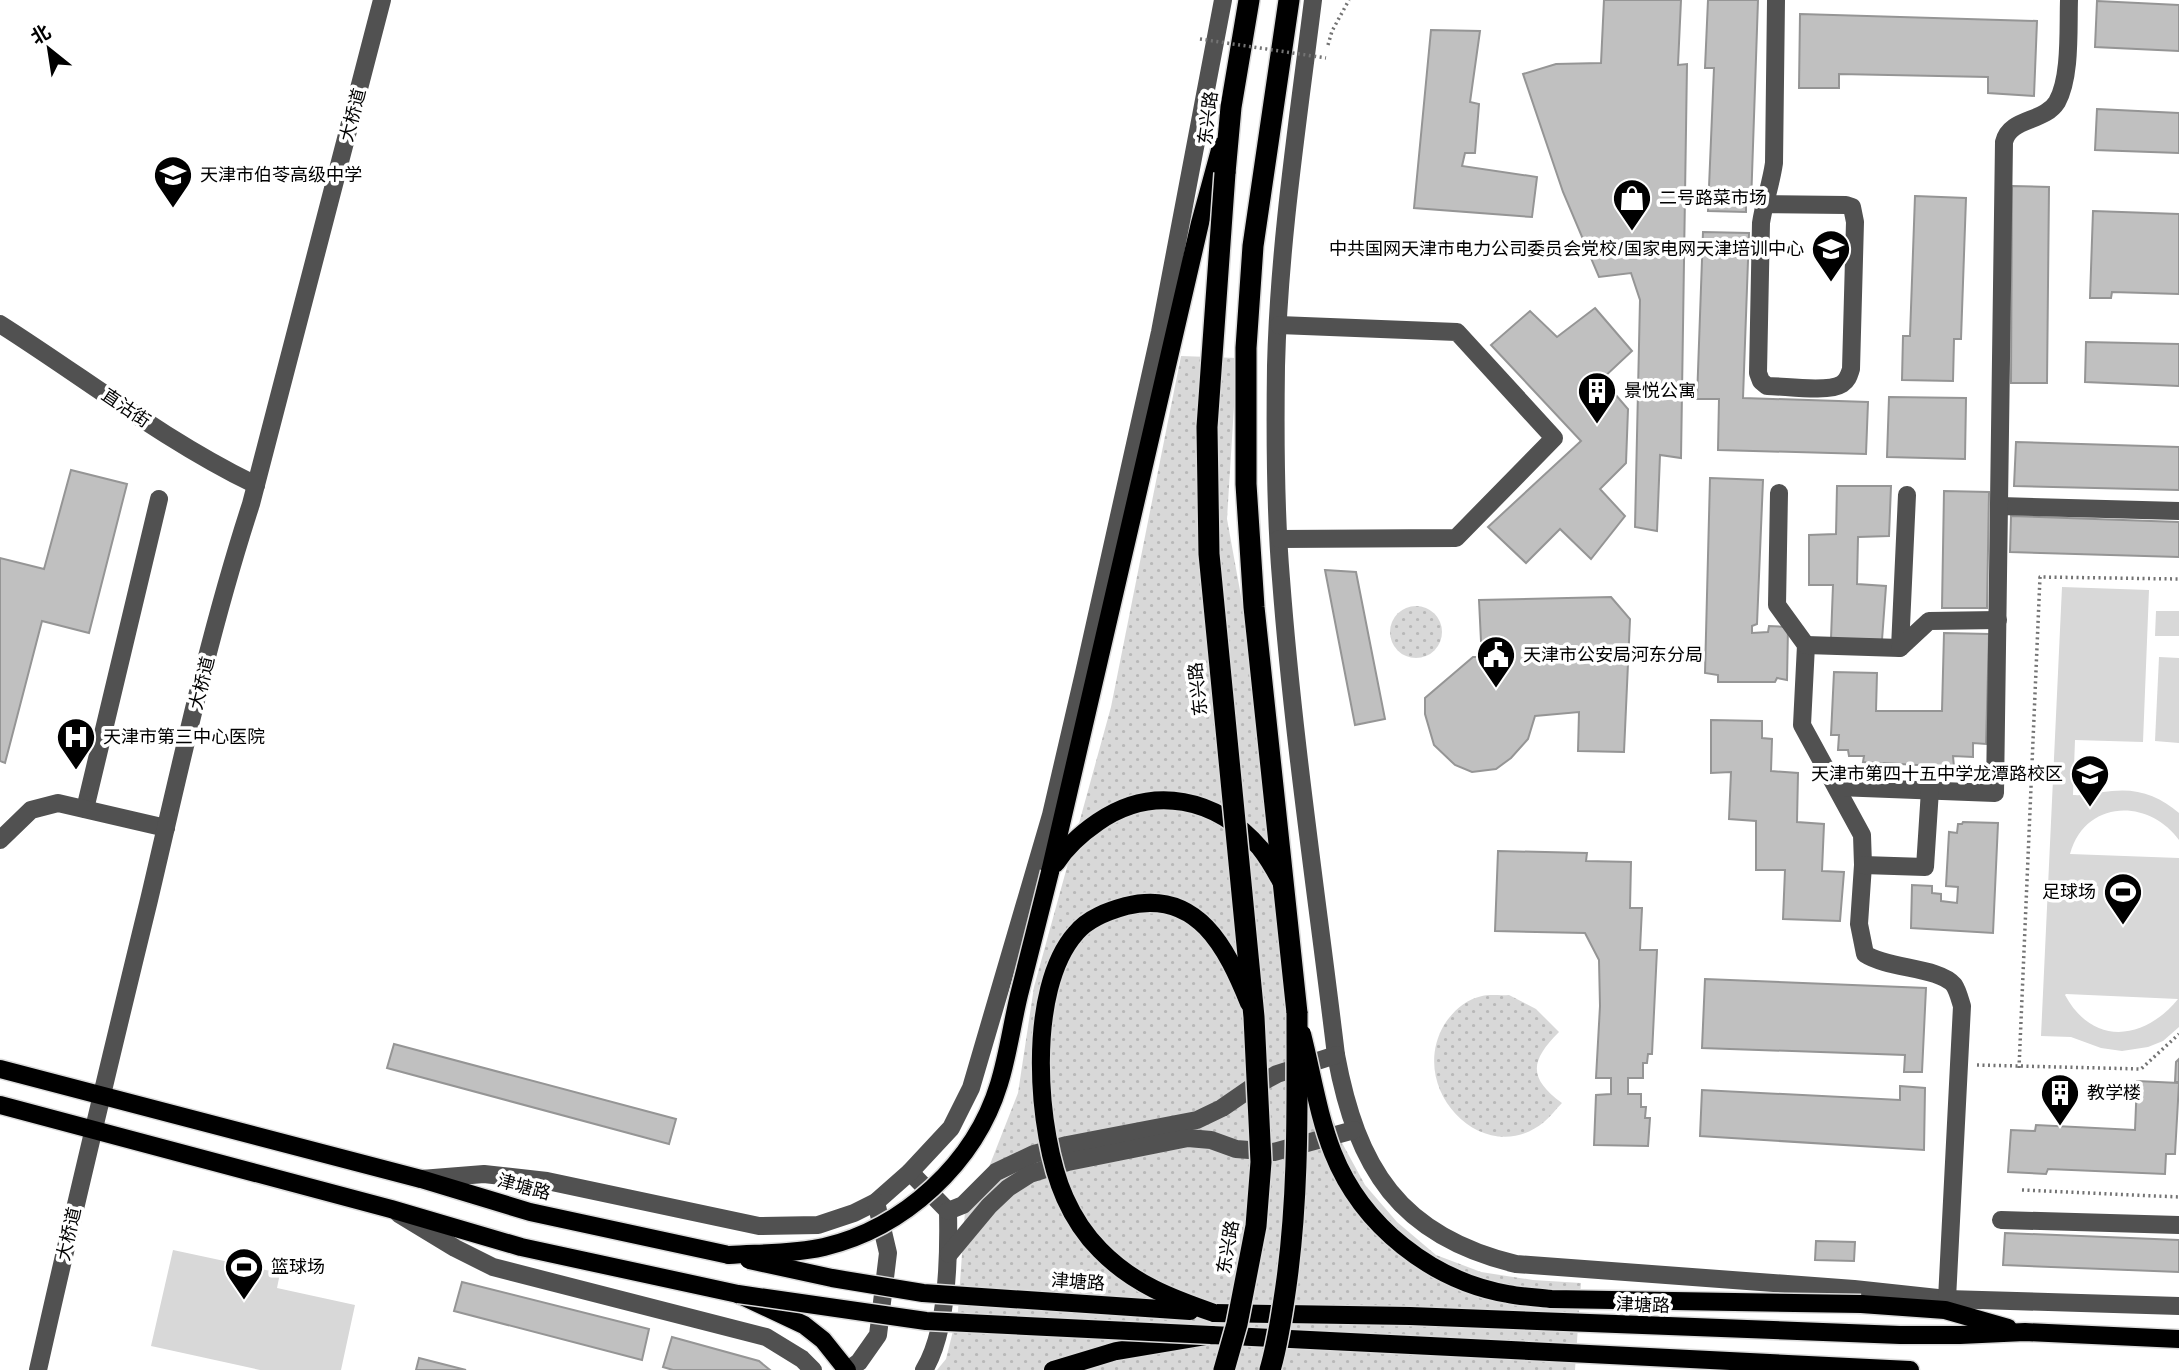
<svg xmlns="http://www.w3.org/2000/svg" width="2179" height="1370" font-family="Manrope,'Noto Sans SC',sans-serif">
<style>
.park{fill:url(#park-dots)}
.garden{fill:#d8d8d8;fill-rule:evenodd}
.building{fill:#c0c0c0;stroke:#959595;stroke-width:2}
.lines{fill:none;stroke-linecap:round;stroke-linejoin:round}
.major-casing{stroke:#dbdbdb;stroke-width:21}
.highway-casing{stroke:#dbdbdb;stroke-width:24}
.path{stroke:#737373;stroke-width:3.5;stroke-dasharray:2 3.5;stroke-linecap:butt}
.minor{stroke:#515151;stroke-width:18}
.major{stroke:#000;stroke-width:18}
.highway{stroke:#000;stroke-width:21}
.major-bridge-casing{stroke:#dbdbdb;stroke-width:21;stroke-linecap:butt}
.highway-bridge-casing{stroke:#dbdbdb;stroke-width:24;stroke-linecap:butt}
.path-bridge{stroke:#737373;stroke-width:3.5;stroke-dasharray:2 3.5;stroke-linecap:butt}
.major-bridge{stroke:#000;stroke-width:18}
.highway-bridge{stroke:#000;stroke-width:21}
.labels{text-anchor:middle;stroke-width:7;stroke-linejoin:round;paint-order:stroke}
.street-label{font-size:18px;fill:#000;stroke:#fff}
.poi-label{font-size:18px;fill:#000;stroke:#fff;text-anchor:start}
</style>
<defs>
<pattern id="park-dots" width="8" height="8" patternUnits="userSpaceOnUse" patternTransform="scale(1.75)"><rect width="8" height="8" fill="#d8d8d8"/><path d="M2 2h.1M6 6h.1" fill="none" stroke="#b8b8b8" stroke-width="1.8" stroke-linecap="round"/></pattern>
</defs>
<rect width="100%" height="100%" fill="#fff"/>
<g class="park">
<path d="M1181 356 1237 358 1227 519 1252 657 1292 1011 1341 1141 1365 1185 1397 1222 1436 1255 1481 1272 1533 1280 1581 1283 1575 1370H937L946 1359 958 1311 965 1211 989 1167 1018 1093 1034 987 1111 707Z"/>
<circle cx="1416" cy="632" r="26"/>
<path d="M1509 995 1536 1009 1559 1032C1530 1061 1528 1078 1562 1103 1556 1109 1550 1117 1544 1122 1486 1170 1406 1091 1444 1025 1453 1011 1465 1000 1482 996 1490 994 1500 996 1509 995Z"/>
</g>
<g class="garden">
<path d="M2062 587 2149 590 2143 742 2075 740 2073 795C2086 796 2099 792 2112 791 2137 788 2160 796 2179 813V840C2149 798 2085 799 2070 854L2179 858V1027L2163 1041 2148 1047 2122 1051 2101 1048 2071 1037 2041 1036ZM2065 995 2066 994 2178 999C2145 1040 2093 1047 2065 995Z"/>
<path d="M2156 611H2179V636H2155Z"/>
<path d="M2159 657 2179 658V743L2155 741Z"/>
<path d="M173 1250 280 1273 277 1288 355 1305 341 1370H260L151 1346Z"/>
</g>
<g class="building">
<path d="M1604 0H1681L1678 65 1687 64 1681 458 1660 455 1657 531 1635 527 1640 300 1631 273 1599 277 1563 192 1523 74 1556 64 1601 63Z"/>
<path d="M1708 0H1758L1751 204H1746V212L1708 211 1714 68H1705Z"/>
<path d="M2097 1 2179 5V51L2095 47Z"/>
<path d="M1800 14 2037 21 2034 96 1988 93V77L1839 74V88H1799Z"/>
<path d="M1431 30 1480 31 1470 102 1479 104 1475 153H1465L1462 166 1537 177 1532 217 1414 208Z"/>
<path d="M2097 109 2179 113V153L2095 150Z"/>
<path d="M2012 186 2049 187 2047 383H2011Z"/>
<path d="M1915 196 1966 198 1961 339H1954L1953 381 1902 380 1903 336H1910Z"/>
<path d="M2093 211 2179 214V294L2112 292 2111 298H2090Z"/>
<path d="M1703 232 1749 233 1743 398 1868 402 1866 454 1718 450 1719 399H1697Z"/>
<path d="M1595 308 1632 351 1602 379 1628 409 1626 463 1600 489 1625 516 1591 559 1560 529 1526 563 1488 527 1581 441 1491 345 1530 311 1557 337Z"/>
<path d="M2086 342 2179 344V386L2085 382Z"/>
<path d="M1889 397 1966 398 1965 459 1887 457Z"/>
<path d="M2016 442 2179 447V490L2014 486Z"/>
<path d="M71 470 127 484 89 633 42 621 5 763 0 761V558L44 569Z"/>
<path d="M1710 478 1763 480 1757 624 1752 626V633L1768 632 1769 626 1788 627 1787 680 1777 678 1775 682H1718V675L1705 673Z"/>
<path d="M1837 486H1891L1889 536 1858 537 1857 584 1886 586 1882 640 1831 639 1833 585H1809V535L1836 534Z"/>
<path d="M1944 491 1989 492 1987 608H1942Z"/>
<path d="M2011 516 2179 522V557L2010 552Z"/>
<path d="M1325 570 1356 572 1385 719 1355 725Z"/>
<path d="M1611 597 1630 619 1624 752 1578 751 1579 712 1535 716 1528 739 1511 758 1496 769 1472 772 1455 765 1434 745 1425 714V698L1473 657H1495L1499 650 1481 641 1479 600Z"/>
<path d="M1944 633 1989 634 1986 744 1973 743V757L1953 756 1954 767 1863 762 1864 756H1849L1848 750H1838L1839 735H1831L1834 672 1877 673 1876 711H1942Z"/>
<path d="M1711 720 1762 721V738L1772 739 1771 771 1798 773 1797 822 1824 824 1822 871 1844 872 1840 921 1783 919 1785 870H1756V821L1729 819 1731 772 1711 773Z"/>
<path d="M1963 822 1998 823 1993 933 1911 928 1912 885 1932 886V893L1941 894V901L1957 903 1958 887 1946 886 1949 832 1957 833 1958 824H1962Z"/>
<path d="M1498 851 1587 853 1586 861 1631 862 1630 908H1642L1640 950H1657L1652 1054H1648L1647 1063H1643V1078H1628V1094H1641V1107H1646L1645 1118H1650L1648 1146 1594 1145 1596 1095 1611 1094V1078H1596L1600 1006 1599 960 1585 933 1495 931Z"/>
<path d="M1705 979 1926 988 1922 1072H1904L1905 1055 1702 1048Z"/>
<path d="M394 1044 676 1119 669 1144 387 1068Z"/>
<path d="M2179 1059V1082H2175L2176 1062Z"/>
<path d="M2137 1081 2179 1083 2175 1154H2166L2165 1174 2048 1169 2046 1174 2008 1172 2011 1130 2035 1131 2036 1125 2135 1130Z"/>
<path d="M1900 1086 1925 1088 1924 1150 1700 1136 1702 1090 1900 1100Z"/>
<path d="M2005 1233 2179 1240V1272L2003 1265Z"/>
<path d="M1816 1241 1855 1242 1854 1261 1815 1260Z"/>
<path d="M462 1282 649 1329 642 1360 454 1311Z"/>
<path d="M672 1337 759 1361 770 1370H673L663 1367Z"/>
<path d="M419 1358 466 1370H416Z"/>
</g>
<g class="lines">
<g class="major-casing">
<g id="major">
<path d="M1056 863C1067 846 1082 833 1098 822 1153 784 1217 798 1260 848 1269 859 1276 872 1283 885"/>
<path d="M1050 872 1200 223 1221 146"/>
<path d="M0 1069 421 1179 530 1212 729 1255"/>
<path d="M0 1105 391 1209 521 1247 738 1294 804 1325 823 1340 847 1370"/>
<path d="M1861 1304 1945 1310 2008 1328"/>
<path d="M1214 1313 1410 1316 1900 1335H1960L2025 1332 2179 1339"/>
<path d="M1053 1370 1116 1351 1211 1335 1910 1370"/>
</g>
</g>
<g class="highway-casing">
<g id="highway">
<path d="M1289 0 1253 246 1246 348V484L1254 607 1297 1013"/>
<path d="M1225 173 1231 107 1249 0"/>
</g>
</g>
<g class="path">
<path d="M1328 45 1332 31 1349 0"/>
<path d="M1977 1065 2141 1069 2179 1034"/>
<path d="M2019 1068 2040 577 2179 579"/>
<path d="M2022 1190 2179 1197"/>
</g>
<g class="minor">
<path d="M1313 0C1298 121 1279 244 1276 366 1275 436 1275 509 1281 579 1293 738 1317 897 1336 1055 1357 1168 1399 1236 1516 1264L1854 1289 1947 1299 2179 1306"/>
<path d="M1764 204 1846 205 1852 207 1855 222 1851 369C1849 375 1848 380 1842 384 1828 393 1785 386 1767 386L1761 381 1758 373 1761 223C1764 203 1771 184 1774 163L1776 0"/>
<path d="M0 324C85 378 165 441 256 485"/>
<path d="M1279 325 1457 332 1554 438 1456 538 1279 539"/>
<path d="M1779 493 1777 605 1806 645 1802 725 1862 835 1863 865 1859 924 1865 954C1888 969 1939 967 1954 985 1958 991 1960 1000 1962 1006L1947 1299 1945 1310"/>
<path d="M2000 506 2179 511"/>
<path d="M1806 645 1900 648 1907 495"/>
<path d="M1900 648 1929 621 1998 620"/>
<path d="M1837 787 1995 793 2004 142C2010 117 2044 123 2057 102 2071 77 2068 29 2069 0"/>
<path d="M85 809 159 499"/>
<path d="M0 840 31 810 58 803 166 828"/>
<path d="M1863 865 1925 867 1930 790"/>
<path d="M910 1172 948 1211C949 1257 948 1331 924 1370"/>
<path d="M421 1179 484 1174 547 1181 759 1226 818 1225 854 1213 876 1202 910 1172 951 1128 971 1088 1051 815 1084 673 1160 332 1223 0"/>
<path d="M948 1211 963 1205 996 1172 1034 1154 1067 1145 1197 1120 1222 1108 1251 1088 1277 1074 1336 1055"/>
<path d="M399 1214 455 1248 493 1267 766 1337 802 1359 813 1370"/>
<path d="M2001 1220 2179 1225"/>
<path d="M949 1254 989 1206 1008 1188 1030 1174 1068 1162 1188 1138 1211 1140 1236 1149 1274 1152 1354 1130"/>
<path d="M38 1370C73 1213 111 1056 149 900 180 768 209 633 251 504L382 0"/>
<path d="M848 1370 859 1362 878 1335 888 1253 876 1202"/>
</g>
<use href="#major" class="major"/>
<use href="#highway" class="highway"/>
<g class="major-bridge-casing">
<g id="major-bridge">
<path d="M1302 1034C1312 1073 1318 1115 1333 1153 1362 1226 1432 1281 1508 1294 1522 1297 1537 1297 1551 1299L1861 1304"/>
<path d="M729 1255C760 1253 793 1254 824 1247 904 1228 975 1163 999 1084 1008 1055 1012 1024 1019 995 1029 954 1040 913 1050 872"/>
<path d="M749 1260 832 1278 923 1293 1190 1311"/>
<path d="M738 1294 926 1321 1211 1335"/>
<path d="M1214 1313C1171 1298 1133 1284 1100 1250 1086 1236 1073 1216 1065 1198 1036 1133 1026 989 1076 933 1088 918 1108 911 1126 906 1198 888 1227 949 1249 1003"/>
</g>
</g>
<g class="highway-bridge-casing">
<g id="highway-bridge">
<path d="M1224 1370 1237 1324 1256 1226 1261 1162 1254 1017 1209 554 1207 427 1225 173"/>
<path d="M1270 1370C1278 1343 1282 1314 1286 1286 1299 1195 1297 1105 1297 1013"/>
</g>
</g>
<path class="path-bridge" d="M1200 39 1326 58"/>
<use href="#major-bridge" class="major-bridge"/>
<use href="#highway-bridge" class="highway-bridge"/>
</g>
<defs>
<g id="school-pin" transform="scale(2.0125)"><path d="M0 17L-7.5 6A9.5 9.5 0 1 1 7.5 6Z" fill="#000" stroke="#fff"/><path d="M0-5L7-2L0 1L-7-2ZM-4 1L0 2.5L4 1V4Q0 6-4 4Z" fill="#fff"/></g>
<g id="shop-pin" transform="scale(2.0125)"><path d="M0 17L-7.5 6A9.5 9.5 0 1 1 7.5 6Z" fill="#000" stroke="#fff"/><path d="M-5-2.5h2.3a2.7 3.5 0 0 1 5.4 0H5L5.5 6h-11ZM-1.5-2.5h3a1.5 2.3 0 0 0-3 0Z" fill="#fff"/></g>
<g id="building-pin" transform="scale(2.0125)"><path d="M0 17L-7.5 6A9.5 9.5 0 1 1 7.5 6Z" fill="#000" stroke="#fff"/><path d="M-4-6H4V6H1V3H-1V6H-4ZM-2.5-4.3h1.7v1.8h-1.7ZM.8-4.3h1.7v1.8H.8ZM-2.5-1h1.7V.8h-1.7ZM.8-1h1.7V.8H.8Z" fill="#fff"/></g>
<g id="civic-pin" transform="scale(2.0125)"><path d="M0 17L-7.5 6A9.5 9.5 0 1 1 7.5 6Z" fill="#000" stroke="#fff"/><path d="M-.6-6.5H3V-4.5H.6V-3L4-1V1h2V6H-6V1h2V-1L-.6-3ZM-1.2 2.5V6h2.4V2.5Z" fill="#fff"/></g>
<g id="hospital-pin" transform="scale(2.0125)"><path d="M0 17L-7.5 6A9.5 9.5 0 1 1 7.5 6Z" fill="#000" stroke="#fff"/><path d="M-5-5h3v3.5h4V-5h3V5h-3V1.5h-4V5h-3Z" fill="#fff"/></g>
<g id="stadium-pin" transform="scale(2.0125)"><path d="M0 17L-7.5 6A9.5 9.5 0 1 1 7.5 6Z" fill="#000" stroke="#fff"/><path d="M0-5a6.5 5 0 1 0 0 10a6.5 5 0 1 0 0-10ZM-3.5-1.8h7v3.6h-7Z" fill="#fff"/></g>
</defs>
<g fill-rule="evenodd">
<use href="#school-pin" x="173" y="175"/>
<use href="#shop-pin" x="1632" y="198"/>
<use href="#school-pin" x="1831" y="249"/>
<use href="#building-pin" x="1597" y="391"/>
<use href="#civic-pin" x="1496" y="655"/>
<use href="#hospital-pin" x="76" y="737"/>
<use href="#school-pin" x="2090" y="774"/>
<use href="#stadium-pin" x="2123" y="892"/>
<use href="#building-pin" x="2060" y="1093"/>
<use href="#stadium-pin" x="244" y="1267"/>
</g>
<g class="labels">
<g class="street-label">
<text transform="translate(353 115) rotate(-75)" y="6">大桥道</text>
<text transform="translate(1208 118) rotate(-83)" y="6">东兴路</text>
<text transform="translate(126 408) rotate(34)" y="6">直沽街</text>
<text transform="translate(202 683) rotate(-76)" y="6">大桥道</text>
<text transform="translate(1198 689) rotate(-96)" y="6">东兴路</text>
<text transform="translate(524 1187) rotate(15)" y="6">津塘路</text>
<text transform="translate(69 1234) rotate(-77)" y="6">大桥道</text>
<text transform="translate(1228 1247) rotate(-80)" y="6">东兴路</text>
<text transform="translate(1078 1282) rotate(4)" y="6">津塘路</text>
<text transform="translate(1643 1305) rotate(2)" y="6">津塘路</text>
</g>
<g class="poi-label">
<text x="200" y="181">天津市伯苓高级中学</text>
<text x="1659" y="204">二号路菜市场</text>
<text x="1804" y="255" text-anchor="end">中共国网天津市电力公司委员会党校/国家电网天津培训中心</text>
<text x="1624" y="397">景悦公寓</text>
<text x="1523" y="661">天津市公安局河东分局</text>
<text x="103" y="743">天津市第三中心医院</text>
<text x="2063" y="780" text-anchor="end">天津市第四十五中学龙潭路校区</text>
<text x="2096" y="898" text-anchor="end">足球场</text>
<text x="2087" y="1099">教学楼</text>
<text x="271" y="1273">篮球场</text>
</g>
</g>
<g transform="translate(49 49) rotate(330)" stroke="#ffffff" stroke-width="5" paint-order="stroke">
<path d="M0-5L12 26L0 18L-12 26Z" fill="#000000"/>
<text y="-10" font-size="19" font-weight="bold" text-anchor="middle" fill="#000000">北</text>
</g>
</svg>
